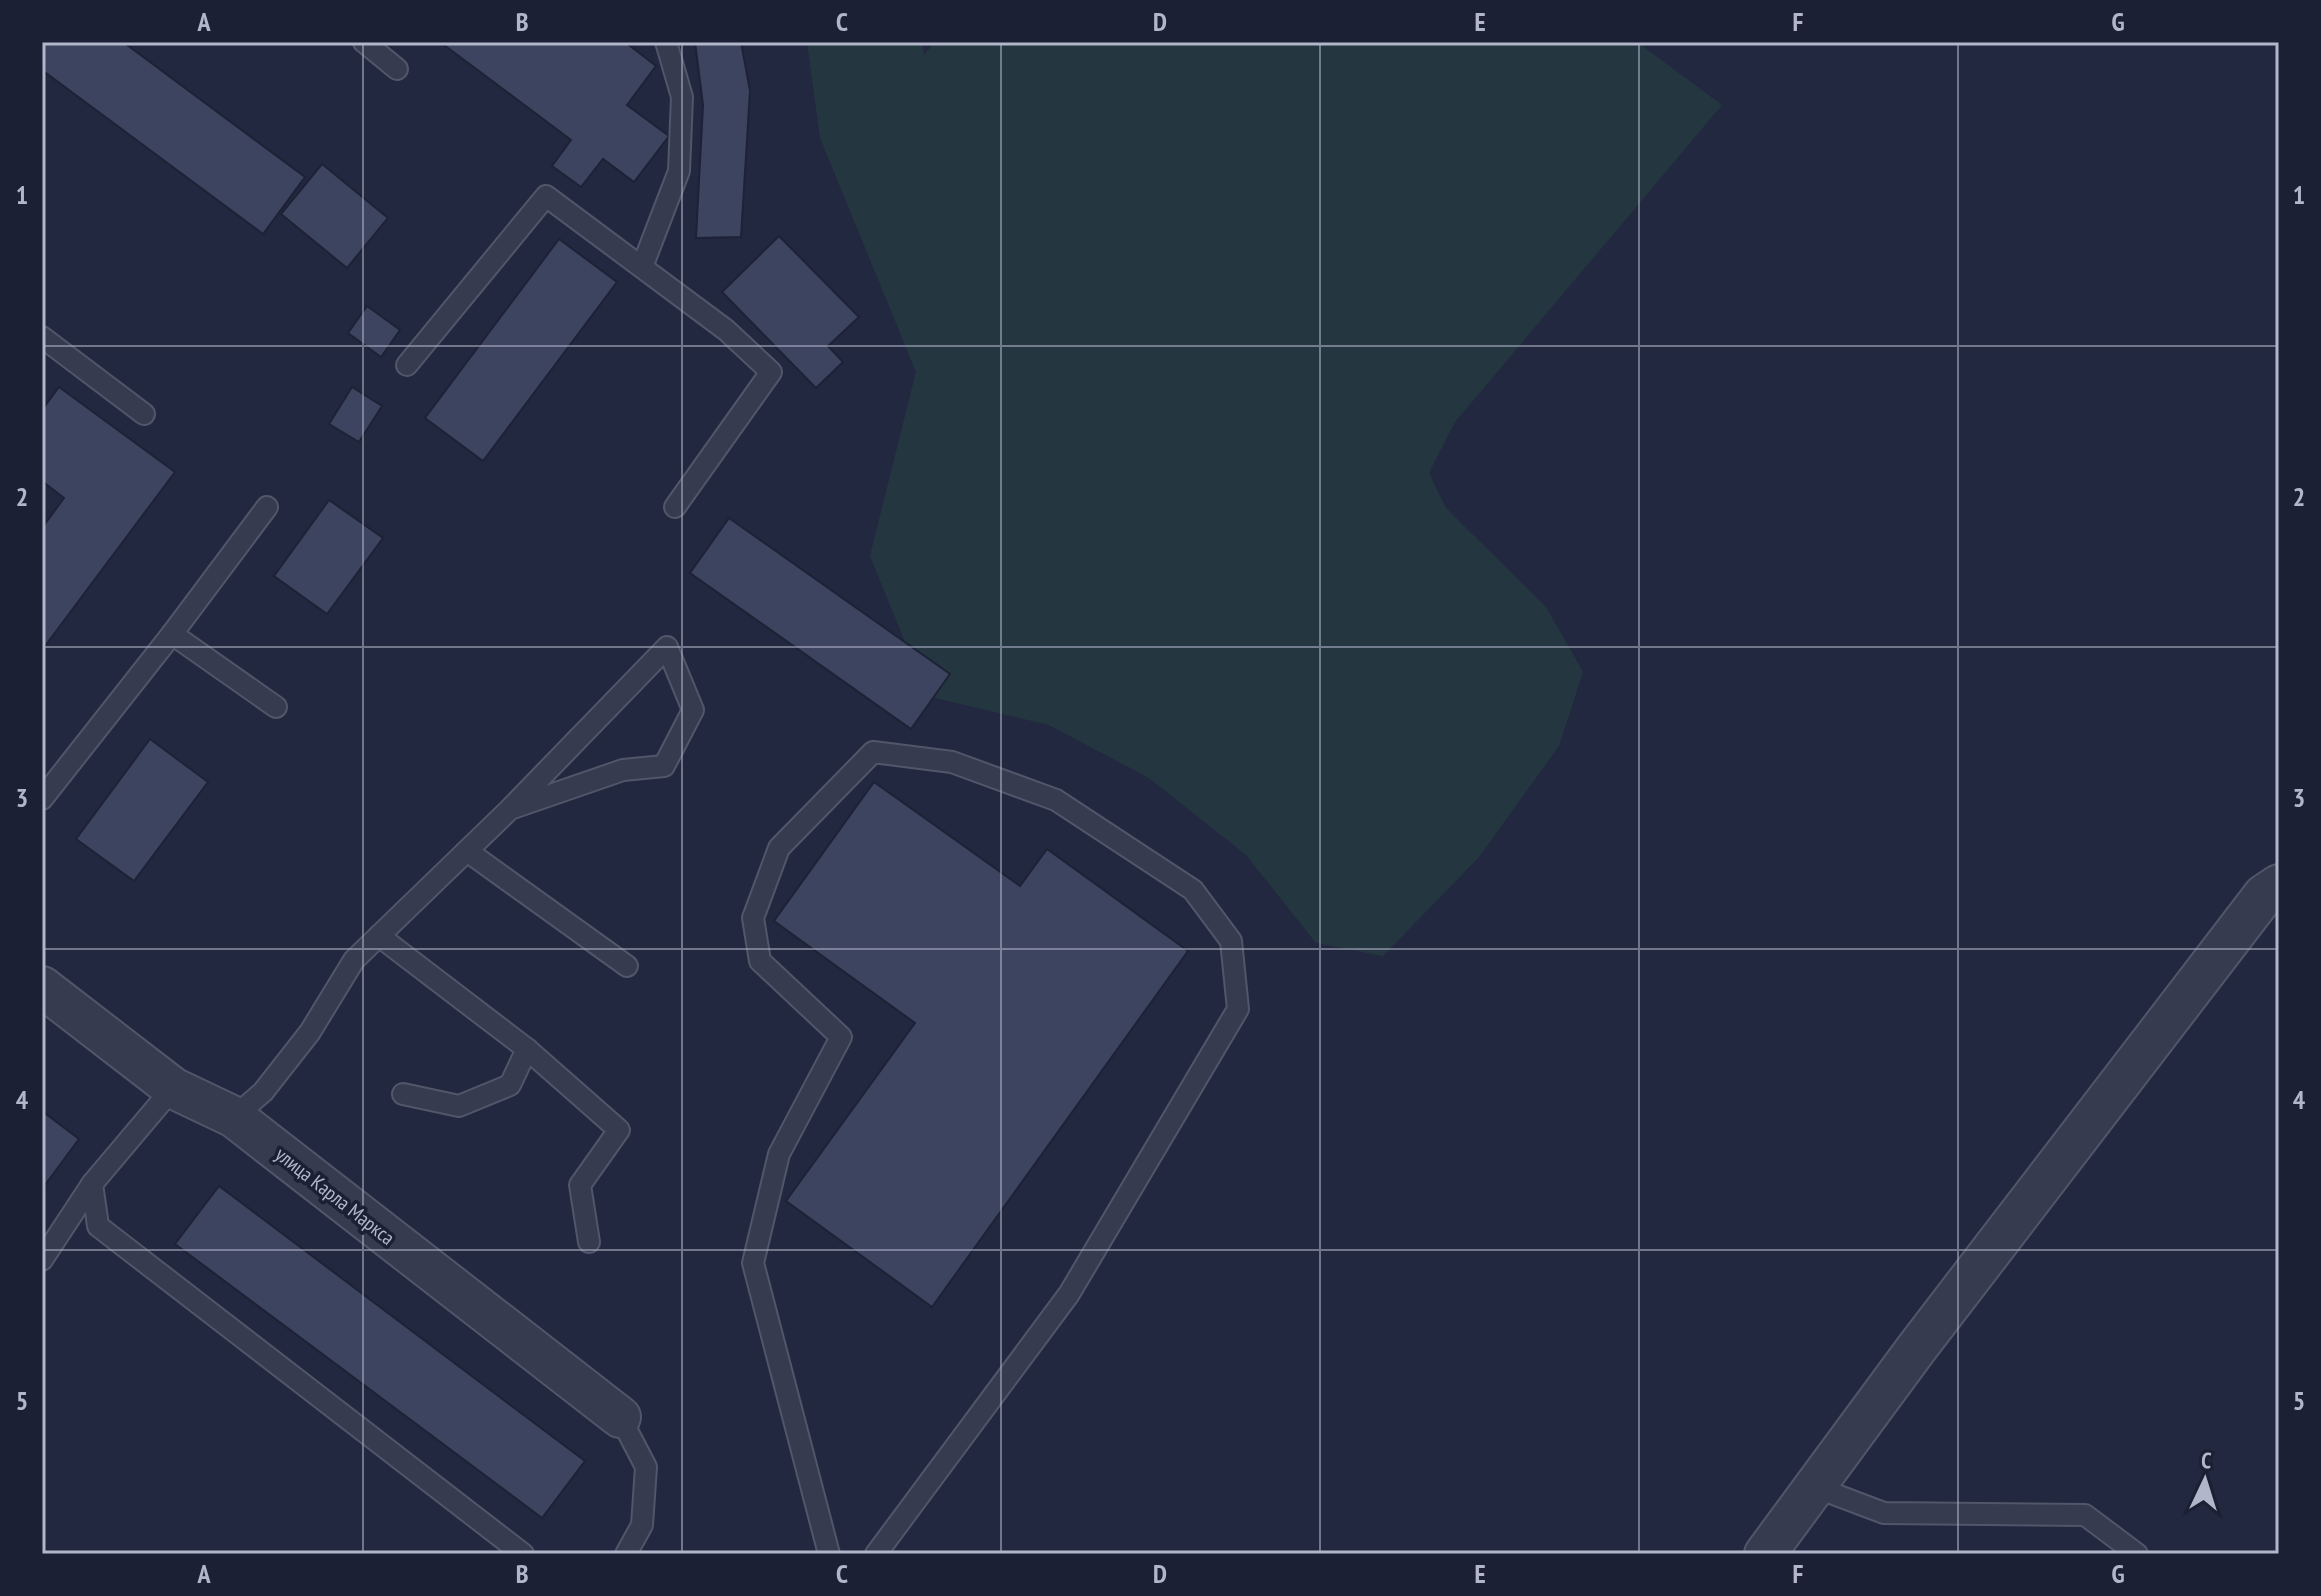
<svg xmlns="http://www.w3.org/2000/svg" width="2321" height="1596" font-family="'PT Sans Narrow',sans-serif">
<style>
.green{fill:#243740}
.building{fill:#3d4460;stroke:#1d2236;stroke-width:2}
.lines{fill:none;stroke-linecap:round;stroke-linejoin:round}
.service-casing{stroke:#51566a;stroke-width:24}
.minor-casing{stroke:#51566a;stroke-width:44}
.service{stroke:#363b4f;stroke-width:20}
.minor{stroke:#363b4f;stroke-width:40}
.grid{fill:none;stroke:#b2b6ca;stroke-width:2;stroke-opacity:0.55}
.labels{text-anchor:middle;stroke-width:7;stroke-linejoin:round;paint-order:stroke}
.street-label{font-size:20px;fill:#b2b6ca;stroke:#1b2034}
.neatline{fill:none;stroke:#b2b6ca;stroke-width:3}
.grid-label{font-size:26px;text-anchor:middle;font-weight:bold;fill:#b2b6ca}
</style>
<rect width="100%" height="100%" fill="#22283f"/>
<path class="green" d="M807 42H922L924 55 935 42H1637L1722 105 1455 422 1429 473 1446 508 1546 607 1583 672 1559 746 1479 857 1383 956 1316 943 1246 855 1149 778 1049 725 927 696 870 556 916 372 820 138Z"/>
<g class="building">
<path d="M42 42H123L305 177 263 234 42 70Z"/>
<path d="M440 42H625L656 66 627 105 669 136 634 182 603 159 581 187 552 166 571 140Z"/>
<path d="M695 42H741L750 91 741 237 696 238 703 105Z"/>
<path d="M322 164 388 218 347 268 281 214Z"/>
<path d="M779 236 859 317 828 346 843 362 816 388 722 292Z"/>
<path d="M559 239 617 282 483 461 425 418Z"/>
<path d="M367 306 400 330 381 357 348 333Z"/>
<path d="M59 387 175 472 42 650V528L64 498 42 481V410Z"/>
<path d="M352 387 382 406 359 442 329 424Z"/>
<path d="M329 500 383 538 327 614 274 576Z"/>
<path d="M729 518 950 674 911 729 690 573Z"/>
<path d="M150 739 208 782 134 881 76 839Z"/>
<path d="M874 782 1020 886 1047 849 1188 951 932 1307 786 1201 915 1023 774 921Z"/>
<path d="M42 1111 79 1139 42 1189Z"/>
<path d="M219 1186 585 1461 542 1518 175 1244Z"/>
</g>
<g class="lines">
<g class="service-casing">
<g id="service">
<path d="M364 42 397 69"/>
<path d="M642 267 679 171 682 97 666 42"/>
<path d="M42 337 144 414"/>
<path d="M407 365 546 196 726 330 771 372 675 507"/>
<path d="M172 634 276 707"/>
<path d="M42 799 172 634 267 507"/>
<path d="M467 851 627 966"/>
<path d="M379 936 527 1049 619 1130 580 1185 589 1242"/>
<path d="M173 1088 92 1184 98 1226 523 1554"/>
<path d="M403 1094 459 1106 510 1085 527 1049"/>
<path d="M234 1117 263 1092 310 1032 354 960 510 809 667 647 693 710 664 766 623 770 510 809"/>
<path d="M42 1260 92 1184"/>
<path d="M620 1417 646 1467 642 1525 626 1554"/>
<path d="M1815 1487 1884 1513 2085 1515 2137 1554"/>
<path d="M829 1554 753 1263 779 1154 841 1037 760 961 753 918 779 848 873 752 952 762 1056 800 1193 890 1231 941 1238 1009 1069 1294 876 1554"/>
</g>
</g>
<g class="minor-casing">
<g id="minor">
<path d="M42 987 173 1088 234 1117 620 1417"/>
<path d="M1765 1554 1916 1349 2264 895 2279 885"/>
</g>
</g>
<use href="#service" class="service"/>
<use href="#minor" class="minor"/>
</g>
<path class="grid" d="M363 42V1554M682 42V1554M1001 42V1554M1320 42V1554M1639 42V1554M1958 42V1554M42 346H2279M42 647H2279M42 949H2279M42 1250H2279"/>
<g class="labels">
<g class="street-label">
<text transform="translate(335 1196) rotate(38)" y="7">улица Карла Маркса</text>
</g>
</g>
<rect width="2321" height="1596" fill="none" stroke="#1b2034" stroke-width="88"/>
<g transform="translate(2205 1480) rotate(4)" stroke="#1b2034" stroke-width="6" paint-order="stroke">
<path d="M0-6L14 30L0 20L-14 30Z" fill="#b2b6ca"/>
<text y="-12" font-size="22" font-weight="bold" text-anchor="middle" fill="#b2b6ca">С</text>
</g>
<rect x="44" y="44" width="2233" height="1508" class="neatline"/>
<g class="grid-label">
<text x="204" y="31">A</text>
<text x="522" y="31">B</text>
<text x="842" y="31">C</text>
<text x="1160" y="31">D</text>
<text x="1480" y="31">E</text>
<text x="1798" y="31">F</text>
<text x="2118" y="31">G</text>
<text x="22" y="204">1</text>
<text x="2299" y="204">1</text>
<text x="22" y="506">2</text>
<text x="2299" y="506">2</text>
<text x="22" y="807">3</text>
<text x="2299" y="807">3</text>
<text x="22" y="1109">4</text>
<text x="2299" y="1109">4</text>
<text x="22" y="1410">5</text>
<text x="2299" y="1410">5</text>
<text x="204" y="1583">A</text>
<text x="522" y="1583">B</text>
<text x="842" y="1583">C</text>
<text x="1160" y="1583">D</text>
<text x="1480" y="1583">E</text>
<text x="1798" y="1583">F</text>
<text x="2118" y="1583">G</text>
</g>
</svg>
